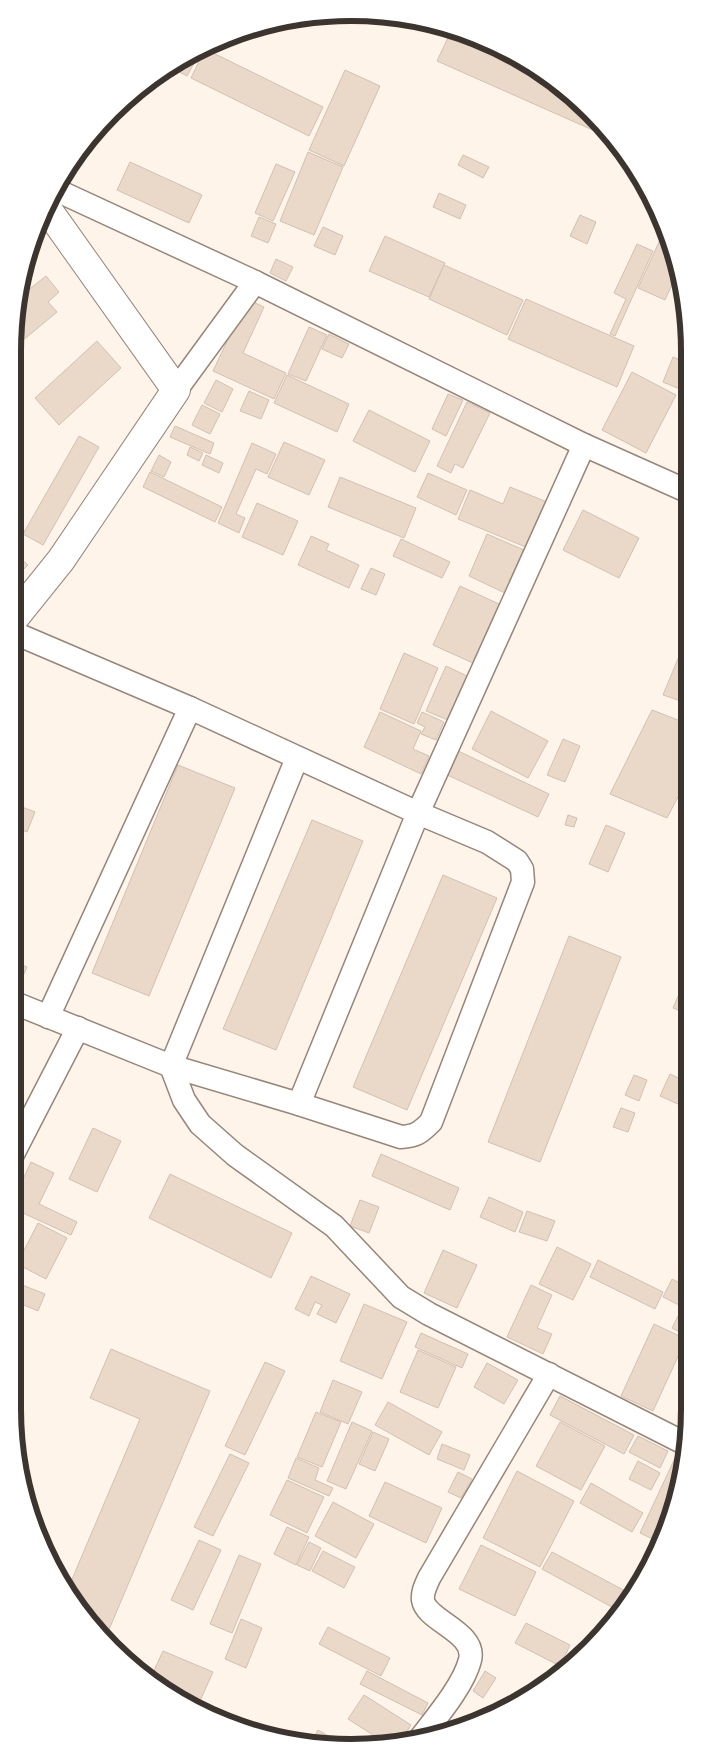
<svg xmlns="http://www.w3.org/2000/svg" width="702" height="1760" font-family="Manrope,sans-serif">
<style>
.building{fill:#ead8c8;stroke:#d2c1b1}
.lines{fill:none;stroke-linecap:round;stroke-linejoin:round}
.street-casing{stroke:#978678;stroke-width:25}
.secondary-casing{stroke:#978678;stroke-width:30}
.street{stroke:#fff;stroke-width:22}
.secondary{stroke:#fff;stroke-width:28}
.rim{fill:none;stroke:#3c352f;stroke-width:6}
</style>
<rect width="100%" height="100%" fill="#fff4ea"/>
<g class="building">
<path d="M452 29 460 30 539 70 606 128 613 139 437 61Z"/>
<path d="M200 48 202 49 187 76 170 67Z"/>
<path d="M205 49 323 107 309 136 191 78Z"/>
<path d="M345 70 380 86 344 166 309 150Z"/>
<path d="M308 152 343 167 314 235 280 221Z"/>
<path d="M463 155 489 167 483 178 458 165Z"/>
<path d="M130 162 202 195 189 223 117 190Z"/>
<path d="M276 164 295 172 273 221 255 213Z"/>
<path d="M439 193 466 205 460 219 433 207Z"/>
<path d="M580 215 596 222 587 244 570 236Z"/>
<path d="M259 217 276 224 268 243 251 236Z"/>
<path d="M323 227 343 236 335 255 314 246Z"/>
<path d="M664 231 677 274 665 300 638 288Z"/>
<path d="M385 236 445 263 429 297 369 271Z"/>
<path d="M637 244 653 251 615 336 610 334 626 299 614 293Z"/>
<path d="M276 259 293 267 286 281 270 273Z"/>
<path d="M444 265 523 300 507 335 429 299Z"/>
<path d="M46 276 59 292 48 302 57 312 22 341 15 333 21 296Z"/>
<path d="M247 299 264 307 243 353 286 373 274 399 213 371Z"/>
<path d="M526 299 634 346 617 387 508 339Z"/>
<path d="M309 327 327 335 306 381 288 374Z"/>
<path d="M329 334 349 344 342 358 322 349Z"/>
<path d="M15 336 20 343 13 349Z"/>
<path d="M97 341 121 368 59 425 35 398Z"/>
<path d="M673 357 687 363V392L663 382Z"/>
<path d="M632 372 676 395 646 453 602 430Z"/>
<path d="M287 375 349 404 337 432 274 403Z"/>
<path d="M216 380 233 389 222 412 204 403Z"/>
<path d="M12 387 19 395 12 400Z"/>
<path d="M249 391 269 400 261 419 240 411Z"/>
<path d="M448 394 463 400 446 436 432 429Z"/>
<path d="M467 402 490 413 463 468 455 464 451 473 437 466Z"/>
<path d="M202 405 220 414 210 434 192 425Z"/>
<path d="M369 410 430 441 415 472 353 441Z"/>
<path d="M175 426 214 443 210 454 170 437Z"/>
<path d="M79 436 99 447 43 545 23 534Z"/>
<path d="M284 442 325 460 309 495 268 477Z"/>
<path d="M252 443 276 454 267 474 256 469 236 514 245 518 239 533 218 523Z"/>
<path d="M190 447 203 453 199 461 187 455Z"/>
<path d="M159 455 171 462 164 477 151 471Z"/>
<path d="M206 455 223 463 219 473 202 465Z"/>
<path d="M150 472 222 507 215 522 143 487Z"/>
<path d="M428 473 467 490 456 515 417 497Z"/>
<path d="M340 477 416 508 404 538 328 507Z"/>
<path d="M510 487 547 502 528 548 458 519 470 490 503 504Z"/>
<path d="M257 503 298 521 283 555 242 537Z"/>
<path d="M583 510 639 538 619 578 563 550Z"/>
<path d="M487 534 524 550 505 593 469 576Z"/>
<path d="M311 536 329 544 326 550 359 565 349 588 298 565Z"/>
<path d="M401 539 450 562 442 578 393 556Z"/>
<path d="M12 551 28 565 12 581Z"/>
<path d="M371 568 385 574 376 595 361 589Z"/>
<path d="M687 582V607L678 604Z"/>
<path d="M460 586 499 604 473 663 433 645Z"/>
<path d="M687 637 688 684 681 701 663 695Z"/>
<path d="M404 653 438 668 414 724 380 709Z"/>
<path d="M446 666 467 676 448 720 426 711Z"/>
<path d="M652 710 688 724V778L667 818 610 794Z"/>
<path d="M491 711 548 741 528 778 472 749Z"/>
<path d="M380 712 421 731 413 749 429 756 421 774 364 747Z"/>
<path d="M422 712 444 722 436 740 421 734 425 727 417 723Z"/>
<path d="M12 732 19 735 12 749Z"/>
<path d="M563 739 580 746 565 782 547 775Z"/>
<path d="M454 749 549 794 538 817 443 773Z"/>
<path d="M178 765 235 788 149 996 92 973Z"/>
<path d="M12 803 35 812 27 832 12 826Z"/>
<path d="M568 815 577 818 574 827 565 825Z"/>
<path d="M312 820 363 841 276 1050 223 1029Z"/>
<path d="M606 825 625 833 608 872 589 864Z"/>
<path d="M443 875 497 898 407 1110 353 1087Z"/>
<path d="M569 936 621 957 540 1162 488 1142Z"/>
<path d="M12 961 27 967 20 983 12 980Z"/>
<path d="M683 985 688 987V1014L673 1008Z"/>
<path d="M670 1074 689 1083V1109L660 1096Z"/>
<path d="M634 1075 647 1080 639 1101 625 1095Z"/>
<path d="M621 1108 635 1113 628 1132 613 1127Z"/>
<path d="M93 1128 121 1141 97 1192 69 1179Z"/>
<path d="M381 1154 459 1188 450 1210 372 1176Z"/>
<path d="M31 1162 54 1173 39 1204 77 1222 71 1235 12 1208V1203Z"/>
<path d="M170 1174 292 1233 271 1278 149 1218Z"/>
<path d="M489 1197 523 1212 515 1232 480 1217Z"/>
<path d="M360 1200 379 1207 369 1233 350 1226Z"/>
<path d="M527 1211 555 1221 547 1241 519 1232Z"/>
<path d="M38 1223 67 1238 46 1279 17 1264Z"/>
<path d="M557 1247 591 1264 573 1300 539 1284Z"/>
<path d="M443 1250 477 1265 457 1308 424 1293Z"/>
<path d="M598 1260 663 1292 655 1309 590 1277Z"/>
<path d="M311 1276 350 1294 336 1323 317 1314 322 1305 315 1302 309 1316 295 1309Z"/>
<path d="M672 1279 689 1288V1310L663 1297Z"/>
<path d="M12 1281 45 1294 38 1311 12 1300Z"/>
<path d="M531 1285 552 1295 537 1328 552 1334 543 1354 507 1337Z"/>
<path d="M364 1304 407 1322 382 1379 340 1361Z"/>
<path d="M680 1312 689 1317V1337L672 1328Z"/>
<path d="M654 1324 686 1339 653 1411 621 1396Z"/>
<path d="M421 1333 468 1354 462 1368 415 1347Z"/>
<path d="M111 1349 210 1391 105 1639 96 1632 67 1591 140 1419 90 1398Z"/>
<path d="M418 1350 456 1367 438 1408 400 1392Z"/>
<path d="M265 1362 285 1371 245 1455 225 1446Z"/>
<path d="M487 1363 518 1380 504 1404 474 1387Z"/>
<path d="M333 1380 362 1392 348 1424 320 1412Z"/>
<path d="M560 1396 634 1435 624 1454 550 1415Z"/>
<path d="M388 1402 442 1432 429 1455 375 1425Z"/>
<path d="M316 1412 341 1422 322 1467 297 1457Z"/>
<path d="M352 1422 372 1431 346 1489 327 1481Z"/>
<path d="M560 1422 605 1446 581 1490 536 1466Z"/>
<path d="M373 1432 389 1439 375 1471 359 1464Z"/>
<path d="M638 1436 668 1451 660 1468 629 1452Z"/>
<path d="M442 1444 470 1455 464 1470 437 1459Z"/>
<path d="M230 1454 249 1463 213 1536 194 1527Z"/>
<path d="M296 1458 319 1468 315 1480 333 1488 329 1496 288 1478Z"/>
<path d="M675 1458 681 1461 672 1518 659 1542 640 1533Z"/>
<path d="M638 1461 660 1473 651 1490 629 1479Z"/>
<path d="M517 1471 574 1501 540 1567 483 1538Z"/>
<path d="M458 1472 472 1479 461 1498 448 1492Z"/>
<path d="M287 1480 324 1497 307 1533 270 1515Z"/>
<path d="M385 1482 442 1508 426 1543 369 1516Z"/>
<path d="M591 1483 643 1513 632 1532 580 1503Z"/>
<path d="M333 1502 374 1524 356 1558 315 1536Z"/>
<path d="M287 1527 309 1537 296 1565 274 1554Z"/>
<path d="M199 1540 221 1550 193 1610 171 1600Z"/>
<path d="M309 1542 321 1548 310 1571 297 1565Z"/>
<path d="M481 1545 536 1572 515 1616 459 1589Z"/>
<path d="M323 1551 355 1567 344 1588 312 1571Z"/>
<path d="M552 1552 631 1594 621 1612 542 1569Z"/>
<path d="M239 1555 261 1564 232 1633 210 1624Z"/>
<path d="M241 1619 262 1628 246 1668 225 1659Z"/>
<path d="M526 1623 570 1645 560 1666 515 1643Z"/>
<path d="M328 1627 390 1658 381 1676 319 1644Z"/>
<path d="M163 1651 213 1672 199 1703 164 1687 151 1677Z"/>
<path d="M367 1671 428 1703 422 1715 360 1684Z"/>
<path d="M485 1671 496 1678 483 1698 473 1691Z"/>
<path d="M364 1695 411 1725 401 1741 384 1742 348 1719Z"/>
<path d="M318 1730 341 1743 310 1744Z"/>
</g>
<g class="lines">
<g class="street-casing">
<g id="street">
<path d="M54 189 255 282 584 445 687 491"/>
<path d="M176 390 255 282"/>
<path d="M12 632 190 708 418 813 487 842 517 861 522 869 523 882 431 1122C420 1133 416 1136 401 1137L299 1104 171 1066 12 1002"/>
<path d="M297 758 171 1066 184 1100 200 1124 235 1155 334 1226 401 1297 429 1314 684 1443"/>
<path d="M48 1017 190 708"/>
<path d="M299 1104 418 813 584 445"/>
<path d="M12 1156 78 1028"/>
<path d="M419 1740C435 1719 464 1685 470 1660 477 1632 426 1621 423 1600 422 1592 426 1585 429 1578L549 1374"/>
</g>
</g>
<g class="secondary-casing">
<path id="secondary" d="M12 621 61 560 176 390 46 207"/>
</g>
<use href="#street" class="street"/>
<use href="#secondary" class="secondary"/>
</g>
<path d="M0 0H702V1760H0ZM351 21H351A330 330 0 0 1 681 351V1409A330 330 0 0 1 351 1739H351A330 330 0 0 1 21 1409V351A330 330 0 0 1 351 21Z" fill="#fff" fill-rule="evenodd"/>
<path class="rim" d="M351 21H351A330 330 0 0 1 681 351V1409A330 330 0 0 1 351 1739H351A330 330 0 0 1 21 1409V351A330 330 0 0 1 351 21Z"/>
</svg>
